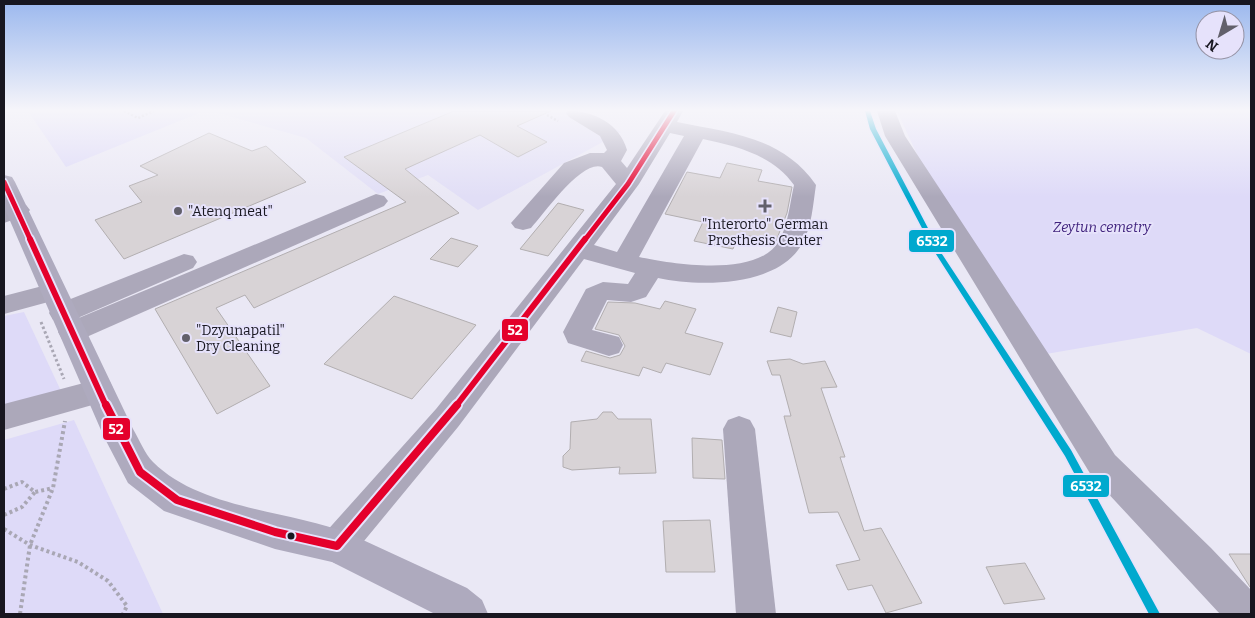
<svg xmlns="http://www.w3.org/2000/svg" width="1255" height="618" font-family="Bitter,serif">
<style>
.built{fill:#e1def6}
.green{fill:#dedaf8}
.building{fill:#d8d3d6;stroke:#b2aeb0}
.lines{fill:none;stroke-linecap:round;stroke-linejoin:round}
.path-far2{stroke:#a9a7b4;stroke-width:2.5;stroke-dasharray:2 2;stroke-linecap:butt}
.path-far1{stroke:#a9a7b4;stroke-width:3;stroke-dasharray:2.5 2.5;stroke-linecap:butt}
.path{stroke:#a9a7b4;stroke-width:4;stroke-dasharray:3 3;stroke-linecap:butt}
.minor{fill:#aca8ba;fill-rule:evenodd}
.major{fill:#aeaabe;fill-rule:evenodd}
.bus-1-far2-casing{stroke:#e6e2fb;stroke-width:8}
.bus-1-far1-casing{stroke:#e6e2fb;stroke-width:10}
.bus-1-casing{stroke:#e6e2fb;stroke-width:12}
.bus-1-far2{stroke:#e4002b;stroke-width:5}
.bus-1-far1{stroke:#e4002b;stroke-width:6}
.bus-1{stroke:#e4002b;stroke-width:8}
.rail-1-casing{stroke:#e6e2fb;stroke-width:3}
.rail-1{fill:#00a9ce;fill-rule:evenodd}
.poi-dot{fill:#62606b;stroke:#e6e2fb;stroke-width:2}
.bus-dot{fill:#181720;stroke:#e6e2fb;stroke-width:2}
.labels{text-anchor:middle;stroke-width:4;stroke-linejoin:round;paint-order:stroke}
.poi-label{font-size:14px;fill:#181720;stroke:#e6e2fb;text-anchor:start}
.park-label{font-size:14px;font-style:italic;fill:#41247e;stroke:#e6e2fb}
.line-badge{stroke:#e6e2fb;stroke-width:2}
.badge-label{font-size:14px;text-anchor:middle;font-weight:bold;fill:#fff}
</style>
<rect width="100%" height="100%" fill="#eae8f5"/>
<path class="built" d="M217 111H581L621 132 478 210 428 175 378 194 306 138 215 112Z"/>
<g class="green">
<path d="M28 111H204L66 167Z"/>
<path d="M897 111H1251V354L1197 328 1046 354 921 163Z"/>
<path d="M24 312 61 391 4 405V316Z"/>
<path d="M74 420 163 614H4V440Z"/>
</g>
<g class="building">
<path d="M454 111H551L517 126 547 142 518 157 480 135 405 169 459 213 254 308 245 295 216 308 270 386 217 414 155 309 406 202 344 157Z"/>
<path d="M209 133 252 151 266 146 306 182 124 259 95 220 142 202 129 186 158 175 140 166Z"/>
<path d="M727 163 762 170 758 181 792 187 787 213 776 241 739 234 733 249 694 241 703 222 665 214 687 172 720 178Z"/>
<path d="M558 203 584 210 548 256 520 249Z"/>
<path d="M451 238 478 246 458 267 430 259Z"/>
<path d="M394 296 476 325 412 399 324 364Z"/>
<path d="M665 301 696 309 685 333 723 343 710 375 666 363 661 373 643 367 639 376 581 361 586 351 610 358 620 355 625 346 619 335 595 329 608 302 635 303 660 309Z"/>
<path d="M778 307 797 312 791 337 770 332Z"/>
<path d="M790 359 803 364 825 361 837 387 821 388 845 457H840L864 531 881 528 922 603 886 613 872 585 848 590 836 565 860 560 838 512 809 513 784 416H791L780 375H772L767 361Z"/>
<path d="M603 412H612L618 419H651L656 473 619 474 620 467 572 470 563 467V456L570 449 571 422 597 419Z"/>
<path d="M692 438 722 440 725 479 693 478Z"/>
<path d="M710 520 715 572H666L663 521Z"/>
<path d="M1229 554H1251V588L1250 587Z"/>
<path d="M1025 563 1045 599 1004 604 986 567Z"/>
</g>
<g class="lines">
<g class="path-far2">
<path d="M124 111 138 118 154 111"/>
<path d="M547 115 558 121"/>
</g>
<path class="path-far1" d="M41 322 64 379"/>
<g class="path">
<path d="M4 489 22 482 35 492 53 488"/>
<path d="M4 515 22 507 35 492"/>
<path d="M4 529 30 545 78 562 108 581 127 606 123 614"/>
<path d="M20 614 30 545 53 488 65 421"/>
</g>
<g class="minor">
<path d="M568 111C594 111 619 123 627 150L621 161 627 168 665 111H683L677 122C731 133 783 137 816 185 813 204 812 227 802 244 778 287 700 287 658 278L646 297 631 302 607 300 592 330 619 337 623 345 619 353 609 356 568 343 563 332 586 289 603 282 628 284 635 273 584 259 458 427 350 558 337 564 324 558 318 546 324 534 436 409 616 184 602 167C581 160 545 213 531 228L523 230 515 228 511 223 564 163 590 153H604L607 150 600 136 569 117 566 113ZM670 133 684 136 617 252 594 245 639 184ZM703 139C736 146 773 155 794 185 790 203 788 225 779 241 758 278 673 264 639 257Z"/>
<path d="M877 111H895L905 136 1115 455 1211 548 1251 590V614H1220L1091 475 885 136Z"/>
<path d="M376 194 384 196 388 201 384 206 82 339 72 342 62 339 58 332 62 325Z"/>
<path d="M18 203 26 205 30 210 26 215 4 223V208Z"/>
<path d="M184 254 193 256 197 262 193 268 73 320 63 323 53 320 49 313 53 306Z"/>
<path d="M54 283 63 286 67 292 63 298 4 314V296Z"/>
<path d="M99 379 110 382 114 391 110 400 4 430V404Z"/>
<path d="M739 416 750 420 755 429 776 614H736L723 429 728 420Z"/>
</g>
<path class="major" d="M4 175 12 177 15 182 133 429C139 439 145 454 153 462 201 510 290 510 350 534L467 588 482 600 488 614H435L332 562 275 549 164 511 128 483 104 437 4 207Z"/>
<g class="bus-1-far2-casing">
<g id="bus-1-far2">
<path d="M4 182 31 241"/>
<path d="M584 241 628 184 674 111"/>
</g>
</g>
<g class="bus-1-far1-casing">
<g id="bus-1-far1">
<path d="M30 239 106 406"/>
<path d="M456 406 585 239"/>
</g>
</g>
<g class="bus-1-casing">
<path id="bus-1" d="M106 405 140 472 177 500 275 532 337 546 457 405"/>
</g>
<use href="#bus-1-far2" class="bus-1-far2"/>
<use href="#bus-1-far1" class="bus-1-far1"/>
<use href="#bus-1" class="bus-1"/>
<g class="rail-1-casing">
<path id="rail-1" d="M865 111H870L876 129 940 251 1071 450 1160 614H1149L1065 456 934 251 870 129Z"/>
</g>
<use href="#rail-1" class="rail-1"/>
</g>
<linearGradient id="sky" x2="0" y2="1"><stop stop-color="#9bb8ee"/><stop offset="0.56" stop-color="#f6f5fa"/><stop offset="1" stop-color="#f6f5fa" stop-opacity="0"/></linearGradient>
<rect width="1255" height="197" fill="url(#sky)"/>
<g class="poi-dot">
<path d="M762.5 198.5h5v5h5v5h-5v5h-5v-5h-5v-5h5z"/>
<circle cx="178" cy="211" r="5"/>
<circle cx="186" cy="338" r="5"/>
</g>
<circle class="bus-dot" cx="291" cy="536" r="4.5"/>
<g class="labels">
<g class="poi-label">
<text x="188" y="216">"Atenq meat"</text>
<text x="765" y="229" text-anchor="middle">"Interorto" German<tspan x="765" dy="16">Prosthesis Center</tspan></text>
<text x="196" y="335">"Dzyunapatil"<tspan x="196" dy="16">Dry Cleaning</tspan></text>
</g>
<g class="park-label">
<text x="1102" y="232">Zeytun cemetry</text>
</g>
</g>
<g class="line-badge">
<rect x="908" y="229" width="47" height="24" rx="5" fill="#00a9ce"/>
<rect x="501" y="318" width="28" height="24" rx="5" fill="#e4002b"/>
<rect x="102" y="417" width="29" height="24" rx="5" fill="#e4002b"/>
<rect x="1062" y="474" width="48" height="24" rx="5" fill="#00a9ce"/>
</g>
<g class="badge-label">
<text x="932" y="246">6532</text>
<text x="515" y="335">52</text>
<text x="116" y="434">52</text>
<text x="1086" y="491">6532</text>
</g>
<rect width="1255" height="618" fill="none" stroke="#181720" stroke-width="10"/>
<g transform="translate(1220 35) rotate(218)"><circle r="24" fill="#e6e2fb" stroke="#9491a3"/>
<path d="M0-4L9 19L0 12L-9 19Z" fill="#62606b"/>
<text y="-8" font-size="14" font-weight="bold" text-anchor="middle" fill="#181720">N</text>
</g>
</svg>
